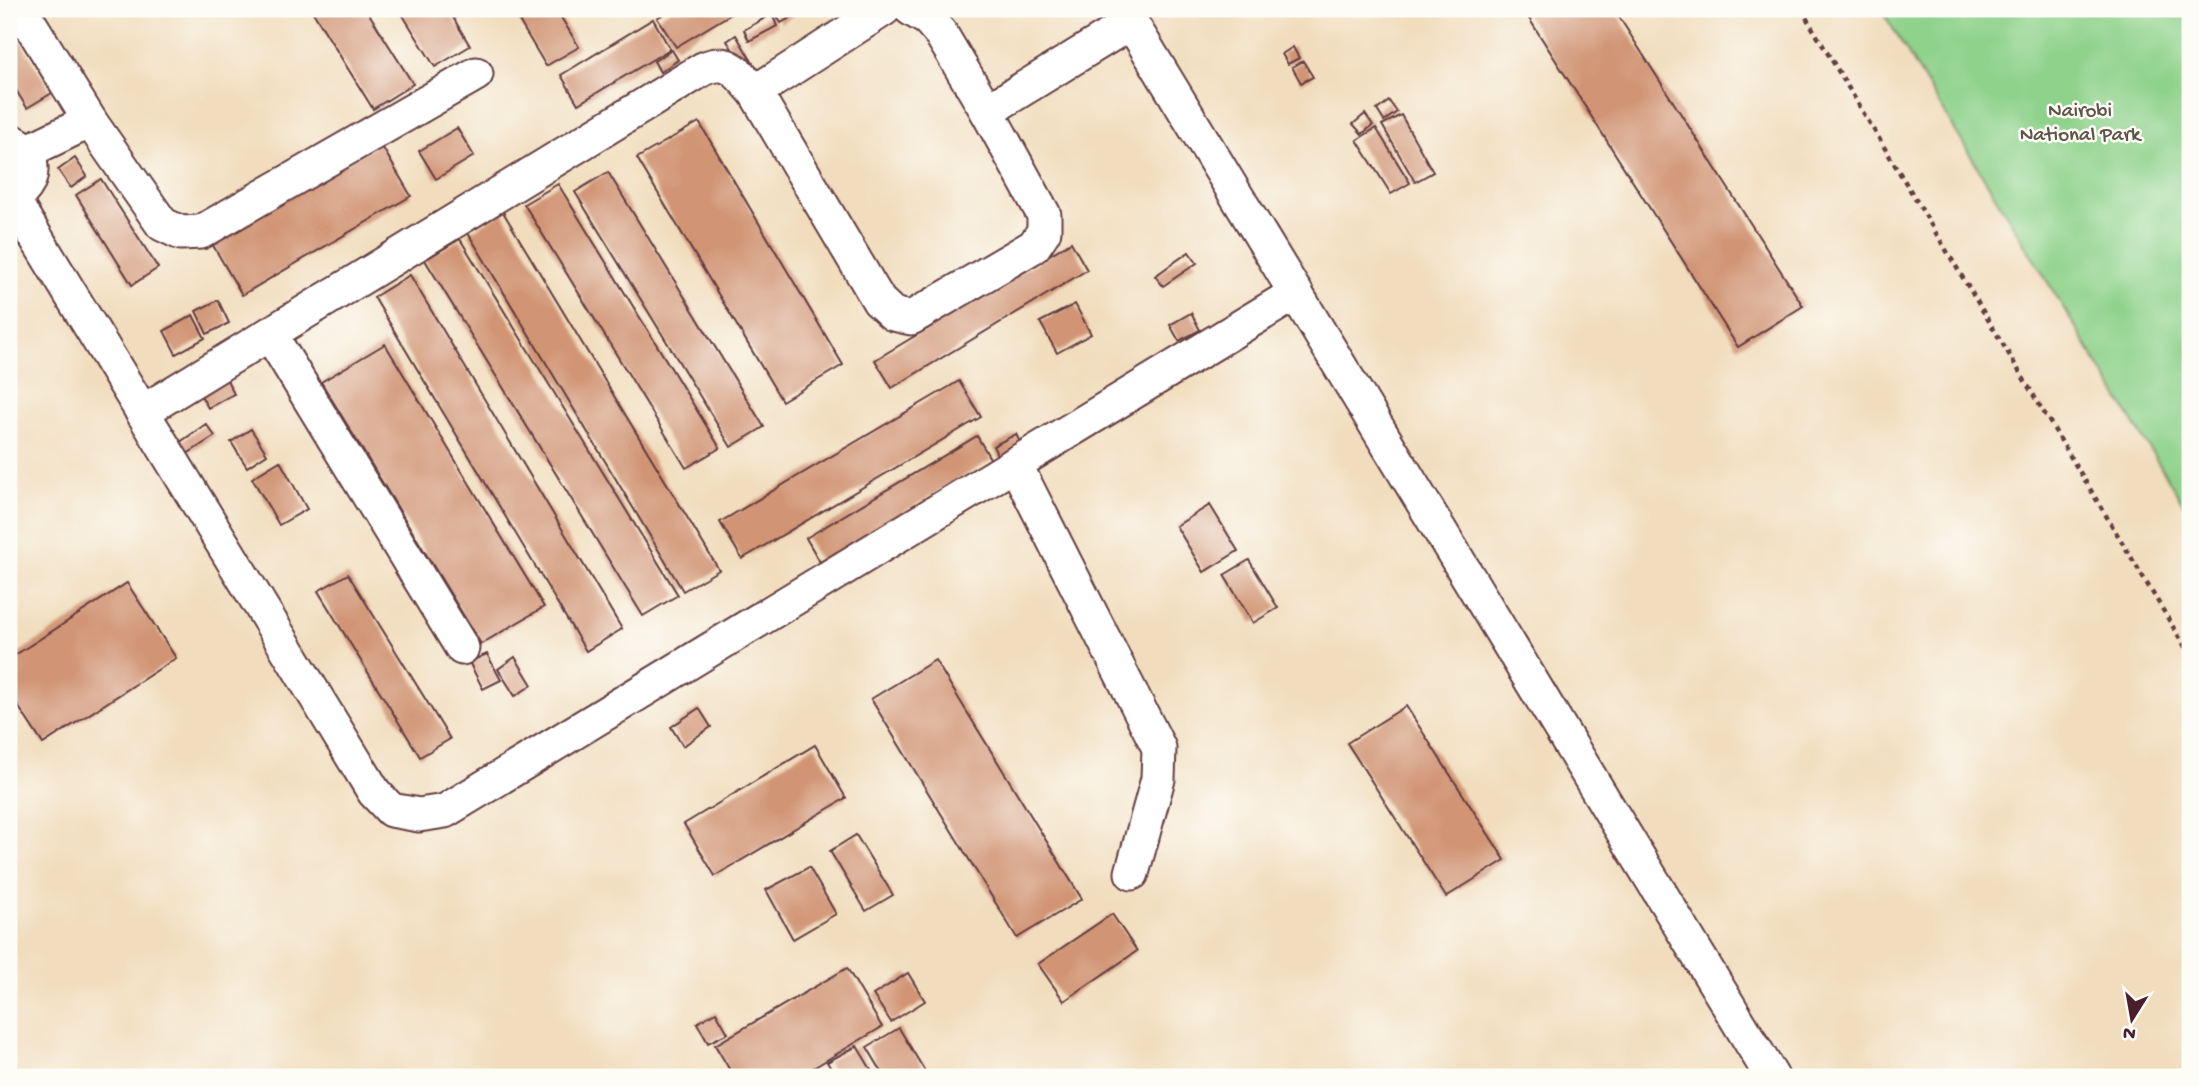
<svg xmlns="http://www.w3.org/2000/svg" width="2199" height="1086" font-family="'Gochi Hand',sans-serif">
<style>
.green{fill:#8ed28b;stroke:#6c785b;stroke-width:2}
.building{fill:#d19576}
.lines{fill:none;stroke-linecap:round;stroke-linejoin:round}
.minor-casing{stroke:#633c41;stroke-width:37}
.path{stroke:#633c41;stroke-width:4.5;stroke-dasharray:5 5;stroke-linecap:butt}
.minor{stroke:#fff;stroke-width:33}
.labels{text-anchor:middle;stroke-width:5;stroke-linejoin:round;paint-order:stroke}
.park-label{font-size:21px;fill:#5e5548;stroke:#fdfcf7}
</style>
<rect width="100%" height="100%" fill="#fdfcf7"/>
<filter id="ink" filterUnits="userSpaceOnUse"><feTurbulence type="fractalNoise" baseFrequency=".0143" numOctaves="2"/><feDisplacementMap in="SourceGraphic" scale="14" xChannelSelector="R" yChannelSelector="G"/><feConvolveMatrix kernelMatrix="1 2 1 2 8 2 1 2 1" color-interpolation-filters="sRGB"/></filter>
<filter id="wash" filterUnits="userSpaceOnUse"><feTurbulence type="fractalNoise" baseFrequency=".00686" numOctaves="4" result="noise"/><feDisplacementMap in="SourceGraphic" scale="28" xChannelSelector="R" yChannelSelector="G"/><feGaussianBlur stdDeviation="1.57" result="paint"/><feColorMatrix in="noise" values="0 0 0 0 0 0 0 0 0 0 0 0 0 0 0 0 0 1.4 0 .05"/><feComposite in="paint" operator="in"/></filter>
<g filter="url(#wash)">
<rect width="100%" height="100%" fill="#f1ddbd"/>
<path class="green" d="M1881 9H2190V516V515Z"/>
<g id="blocks">
<g class="building">
<path d="M311 9H366L413 84 373 109Z"/>
<path d="M399 9H448L470 46 435 67Z"/>
<path d="M512 9H556L579 47 546 66Z"/>
<path d="M672 9H739L676 47 657 18Z"/>
<path d="M783 9H807L781 23 775 13Z"/>
<path d="M1523 9H1614L1803 306 1738 347Z"/>
<path d="M772 14 777 26 749 41 744 30Z"/>
<path d="M653 19 670 49 578 104 561 75Z"/>
<path d="M9 22 52 93 27 108 9 79Z"/>
<path d="M736 35 754 65 746 70 727 41Z"/>
<path d="M1293 47 1299 58 1288 64 1282 54Z"/>
<path d="M672 50 678 60 660 72 654 61Z"/>
<path d="M1303 61 1313 77 1301 83 1292 67Z"/>
<path d="M1389 101 1397 112 1384 121 1377 110Z"/>
<path d="M1365 114 1373 125 1362 134 1353 124Z"/>
<path d="M1401 115 1433 172 1415 182 1382 125Z"/>
<path d="M699 122 843 365 782 401 637 158Z"/>
<path d="M457 128 474 156 436 179 419 151Z"/>
<path d="M1376 128 1410 183 1391 194 1357 140Z"/>
<path d="M380 143 411 196 242 295 211 242Z"/>
<path d="M75 158 87 176 71 188 58 170Z"/>
<path d="M608 172 764 427 731 447 575 192Z"/>
<path d="M101 179 158 268 132 285 76 195Z"/>
<path d="M558 184 720 448 686 468 524 204Z"/>
<path d="M503 212 719 570 683 591 468 233Z"/>
<path d="M460 239 678 595 643 616 425 260Z"/>
<path d="M1071 242 1087 270 892 388 875 360Z"/>
<path d="M1189 252 1197 263 1163 286 1155 276Z"/>
<path d="M410 275 622 629 586 651 374 297Z"/>
<path d="M218 300 229 323 207 334 196 311Z"/>
<path d="M1075 304 1091 334 1057 353 1040 322Z"/>
<path d="M1191 313 1200 330 1179 341 1170 325Z"/>
<path d="M193 315 205 338 176 354 164 331Z"/>
<path d="M385 344 544 607 481 644 321 382Z"/>
<path d="M227 380 234 394 208 408 200 394Z"/>
<path d="M959 381 981 417 742 559 720 522Z"/>
<path d="M206 424 215 436 187 454 179 443Z"/>
<path d="M251 429 267 454 247 467 231 442Z"/>
<path d="M1016 434 1024 451 1001 463 993 446Z"/>
<path d="M977 436 991 460 820 562 806 538Z"/>
<path d="M280 461 307 509 279 525 252 478Z"/>
<path d="M1210 505 1238 551 1204 572 1176 526Z"/>
<path d="M1249 560 1278 608 1253 623 1224 575Z"/>
<path d="M348 574 450 739 420 757 318 591Z"/>
<path d="M127 583 176 658 43 744 9 692V659Z"/>
<path d="M487 654 501 680 483 689 469 662Z"/>
<path d="M515 657 532 685 515 696 498 669Z"/>
<path d="M935 660 1082 899 1017 938 871 699Z"/>
<path d="M1406 706 1505 860 1446 897 1347 743Z"/>
<path d="M699 708 711 727 683 746 671 727Z"/>
<path d="M815 745 846 798 715 876 684 824Z"/>
<path d="M856 835 893 895 866 911 830 851Z"/>
<path d="M809 867 836 914 793 939 766 890Z"/>
<path d="M1112 914 1137 951 1064 1001 1038 964Z"/>
<path d="M847 968 882 1027 798 1077H734L715 1045Z"/>
<path d="M908 973 925 1001 891 1022 873 995Z"/>
<path d="M716 1012 728 1033 708 1043 697 1023Z"/>
<path d="M899 1028 926 1073 919 1077H885L867 1047Z"/>
<path d="M857 1046 875 1076 836 1077 827 1062Z"/>
</g>
</g>
</g>
<g filter="url(#ink)">
<use href="#blocks" fill-opacity="0" stroke="#633c41" stroke-width="2"/>
<g class="lines">
<g class="minor-casing">
<g id="minor">
<path d="M21 9 90 121 162 224 181 233 201 232 476 74"/>
<path d="M1123 9 1772 1077"/>
<path d="M755 92 884 9"/>
<path d="M987 111 1132 22"/>
<path d="M9 140C39 149 38 189 9 199"/>
<path d="M26 152 90 121"/>
<path d="M12 198 374 792 391 810 419 815 445 811 1296 293"/>
<path d="M270 334 462 648"/>
<path d="M142 412 703 69C730 57 738 74 755 92L879 301 893 314 911 318 1034 246 1044 231V215L987 111 941 34 928 19 911 9"/>
<path d="M1015 464 1159 748 1158 779 1132 873"/>
</g>
</g>
<path class="path" d="M1801 9 2190 655"/>
<use href="#minor" class="minor"/>
</g>
</g>
<g class="labels">
<g class="park-label">
<text x="2080" y="116">Nairobi<tspan x="2080" dy="24">National Park</tspan></text>
</g>
</g>
<rect width="2199" height="1086" fill="none" stroke="#fdfcf7" stroke-width="35"/>
<g transform="translate(2132 1019) rotate(191)" stroke="#fdfcf7" stroke-width="5" paint-order="stroke">
<path d="M0-5L12 26L0 18L-12 26Z" fill="#4a1f2b"/>
<text y="-10" font-size="19" font-weight="bold" text-anchor="middle" fill="#4a1f2b">N</text>
</g>
</svg>
